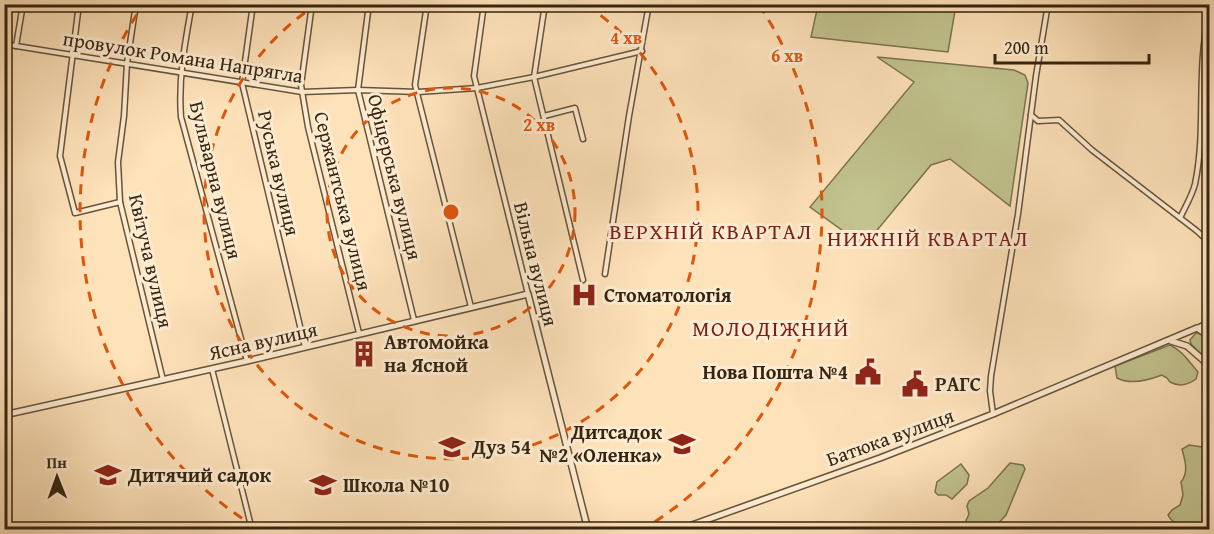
<svg xmlns="http://www.w3.org/2000/svg" width="1214" height="534" font-family="'Gentium Book Plus',serif">
<style>
.green{fill:#c2c38e;stroke:#7b7450;stroke-width:1.5}
.lines{fill:none;stroke-linecap:round;stroke-linejoin:round}
.minor-casing{stroke:#66543b;stroke-width:7}
.tertiary-casing{stroke:#66543b;stroke-width:8}
.minor{stroke:#feecd2;stroke-width:4}
.tertiary{stroke:#feecd2;stroke-width:5}
.ring{fill:none;stroke:#df560c;stroke-width:3;stroke-dasharray:10 8}
.labels{text-anchor:middle;stroke-width:6;stroke-linejoin:round;paint-order:stroke}
.street-label{font-size:20px;fill:#342511;stroke:#feecd2}
.poi-label{font-size:20px;font-weight:bold;fill:#342511;stroke:#feecd2;text-anchor:start}
.quarter-label{font-size:22px;letter-spacing:1.5px;fill:#7a1f14;stroke:#feecd2}
.centre{fill:#df560c;stroke:#feecd2;stroke-width:3}
.ring-label{font-size:18px;text-anchor:middle;font-weight:bold;fill:#df560c;stroke:#feecd2;stroke-width:6;stroke-linejoin:round;paint-order:stroke}
</style>
<rect width="100%" height="100%" fill="#fee2ba"/>
<filter id="stains"><feTurbulence type="fractalNoise" baseFrequency=".00333" numOctaves="4"/><feColorMatrix values="0 0 0 0 .2 0 0 0 0 .09 0 0 0 0 .02 0 0 0 .5 -.17"/></filter>
<radialGradient id="worn" r=".72"><stop offset=".6" stop-color="#630" stop-opacity="0"/><stop offset="1" stop-color="#630" stop-opacity=".3"/></radialGradient>
<g class="green">
<path d="M818 5V4L956 5 948 52 811 37Z"/>
<path d="M877 57 1014 70 1025 75 1028 83 1010 206 950 159 931 165 864 246 810 207 914 82Z"/>
<path d="M1196 333 1204 335 1209 341V362L1191 344 1190 340Z"/>
<path d="M1170 345C1184 352 1189 362 1198 372L1196 379C1188 385 1179 387 1170 382L1167 378 1162 375C1149 380 1130 385 1117 378L1115 366Z"/>
<path d="M1189 445 1209 448V487L1202 492 1204 502 1202 505 1209 529H1179C1177 522 1170 521 1168 515L1172 510 1180 505 1183 495 1181 482C1189 472 1185 460 1182 449Z"/>
<path d="M1010 463 1023 465 1025 469 1006 515 993 529H971L966 528 965 523 969 514 967 506 969 501 988 488Z"/>
<path d="M961 464 969 475 967 484 952 499 946 495H938L935 492 937 482Z"/>
</g>
<g class="lines">
<g class="minor-casing">
<g id="minor">
<path d="M79 4 60 156 75 213 120 202"/>
<path d="M136 4 127 63 124 116 118 162 120 202 163 380"/>
<path d="M192 4C185 42 178 79 181 117L247 361"/>
<path d="M253 4 242 83 305 347"/>
<path d="M312 4 301 85 308 127 359 333"/>
<path d="M369 4 358 90 414 320"/>
<path d="M427 4 415 85 471 307"/>
<path d="M484 4 474 76 528 294"/>
<path d="M545 4 534 77 583 280"/>
<path d="M4 44 302 92 358 90 418 92 477 88 534 77 642 51"/>
<path d="M16 46 23 4"/>
<path d="M1031 115 1038 121 1059 120 1092 150 1197 231 1210 243"/>
<path d="M544 116 575 108 583 139"/>
<path d="M1180 218C1185 207 1192 196 1195 184 1207 127 1195 68 1210 11"/>
<path d="M605 274 629 116 649 4"/>
<path d="M1197 328 1210 322"/>
<path d="M212 369 252 530"/>
<path d="M993 414 990 391 991 376 1018 214 1036 76 1048 4"/>
</g>
</g>
<g class="tertiary-casing">
<g id="tertiary">
<path d="M1171 341 1187 346 1210 366"/>
<path d="M4 415 247 361 528 294 588 530"/>
<path d="M678 530 880 458 993 414 1197 328 1210 337"/>
</g>
</g>
<use href="#minor" class="minor"/>
<use href="#tertiary" class="tertiary"/>
</g>
<g class="ring">
<circle cx="451" cy="212" r="124"/>
<path d="M586 5A247 247 0 1 1 316 5"/>
<path d="M257 528A371 371 0 0 1 143 5M759 5A371 371 0 0 1 645 528"/>
</g>
<defs>
<g id="hospital-bare" transform="scale(2.07)"><path d="M-5-5h3v3.5h4V-5h3V5h-3V1.5h-4V5h-3Z" fill="#8f2418" stroke="#feecd2" stroke-width="2.5" paint-order="stroke"/></g>
<g id="building-bare" transform="scale(2.07)"><path d="M-4-6H4V6H1V3H-1V6H-4ZM-2.5-4.3h1.7v1.8h-1.7ZM.8-4.3h1.7v1.8H.8ZM-2.5-1h1.7V.8h-1.7ZM.8-1h1.7V.8H.8Z" fill="#8f2418" stroke="#feecd2" stroke-width="2.5" paint-order="stroke"/></g>
<g id="civic-bare" transform="scale(2.07)"><path d="M-.6-6.5H3V-4.5H.6V-3L4-1V1h2V6H-6V1h2V-1L-.6-3ZM-1.2 2.5V6h2.4V2.5Z" fill="#8f2418" stroke="#feecd2" stroke-width="2.5" paint-order="stroke"/></g>
<g id="school-bare" transform="scale(2.07)"><path d="M0-5L7-2L0 1L-7-2ZM-4 1L0 2.5L4 1V4Q0 6-4 4Z" fill="#8f2418" stroke="#feecd2" stroke-width="2.5" paint-order="stroke"/></g>
</defs>
<g fill-rule="evenodd">
<use href="#hospital-bare" x="584" y="295"/>
<use href="#building-bare" x="364" y="354"/>
<use href="#civic-bare" x="868" y="372"/>
<use href="#civic-bare" x="915" y="384"/>
<use href="#school-bare" x="682" y="444"/>
<use href="#school-bare" x="452" y="447"/>
<use href="#school-bare" x="108" y="475"/>
<use href="#school-bare" x="323" y="485"/>
</g>
<g class="labels">
<g class="street-label">
<text transform="translate(183 57) rotate(9)" y="7">провулок Романа Напрягла</text>
<text transform="translate(279 173) rotate(77)" y="7">Руська вулиця</text>
<text transform="translate(395 177) rotate(76)" y="7">Офіцерська вулиця</text>
<text transform="translate(216 180) rotate(76)" y="7">Бульварна вулиця</text>
<text transform="translate(343 201) rotate(76)" y="7">Сержантська вулиця</text>
<text transform="translate(151 261) rotate(77)" y="7">Квітуча вулиця</text>
<text transform="translate(536 264) rotate(76)" y="7">Вільна вулиця</text>
<text transform="translate(263 341) rotate(-13)" y="7">Ясна вулиця</text>
<text transform="translate(890 437) rotate(-20)" y="7">Батюка вулиця</text>
</g>
<g class="poi-label">
<text x="604" y="302">Стоматологія</text>
<text x="384" y="349">Автомойка<tspan x="384" dy="23">на Ясной</tspan></text>
<text x="848" y="379" text-anchor="end">Нова Пошта №4</text>
<text x="935" y="391">РАГС</text>
<text x="662" y="439" text-anchor="end">Дитсадок<tspan x="662" dy="23">№2 «Оленка»</tspan></text>
<text x="472" y="454">Дуз 54</text>
<text x="128" y="482">Дитячий садок</text>
<text x="343" y="492">Школа №10</text>
</g>
<g class="quarter-label">
<text x="711" y="239">ВЕРХНІЙ КВАРТАЛ</text>
<text x="928" y="246">НИЖНІЙ КВАРТАЛ</text>
<text x="771" y="336">МОЛОДІЖНИЙ</text>
</g>
</g>
<circle cx="451" cy="212" r="9" class="centre"/>
<g class="ring-label">
<text x="626" y="44">4 хв</text>
<text x="787" y="62">6 хв</text>
<text x="539" y="131">2 хв</text>
</g>
<rect width="1214" height="534" fill="none" stroke="#fee2ba" stroke-width="24"/>
<rect x="6" y="6" width="1202" height="522" fill="none" stroke="#342511" stroke-width="3"/>
<rect x="12" y="12" width="1190" height="510" fill="none" stroke="#342511" stroke-width="1.5"/>
<g transform="translate(57 477) rotate(359)" stroke="#feecd2" stroke-width="4.5" paint-order="stroke">
<path d="M0-4.5L10 22L0 15L-10 22Z" fill="#342511"/>
<text y="-9" font-size="16" font-weight="bold" text-anchor="middle" fill="#342511">Пн</text>
</g>
<path d="M995 54v9h154v-9" fill="none" stroke="#342511" stroke-width="3"/>
<text x="1004" y="54" font-size="18" fill="#342511" stroke="#feecd2" stroke-width="4.5" paint-order="stroke">200 m</text>
<rect width="100%" height="100%" filter="url(#stains)"/>
<rect width="100%" height="100%" fill="url(#worn)"/>
</svg>
